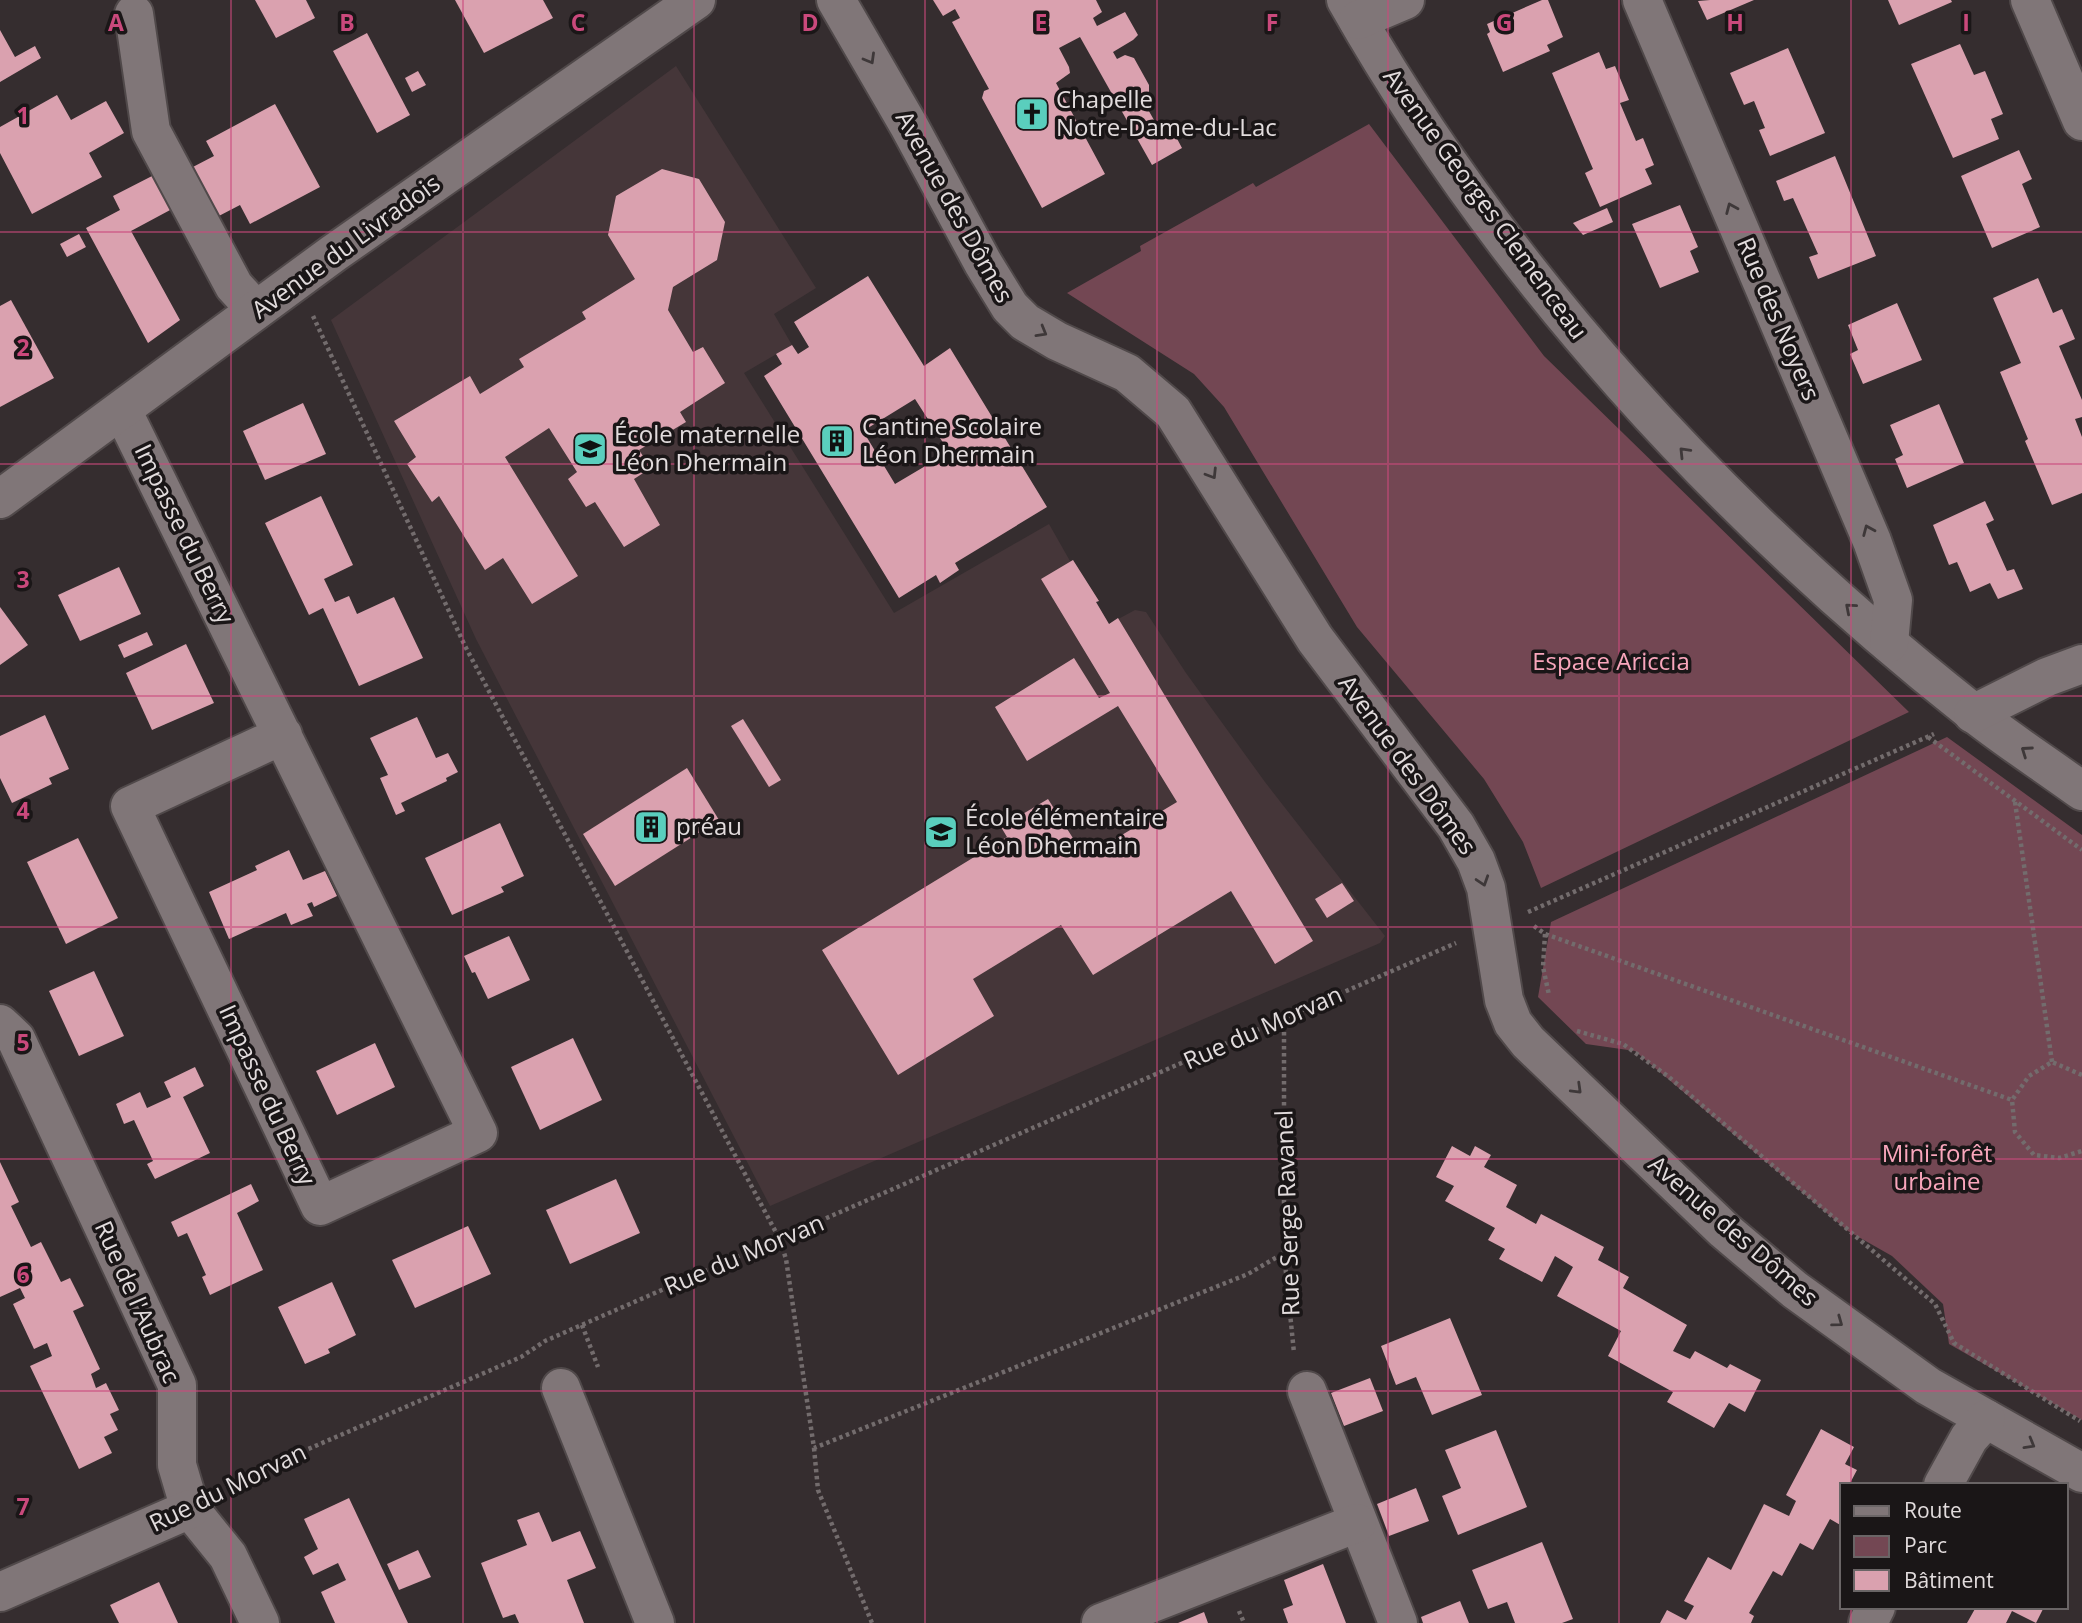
<svg xmlns="http://www.w3.org/2000/svg" width="2082" height="1623" font-family="'Open Sans',sans-serif">
<style>
.built{fill:#453639}
.green{fill:#734753}
.building{fill:#daa1af;fill-rule:evenodd}
.lines{fill:none;stroke-linecap:round;stroke-linejoin:round}
.minor-casing{stroke:#50494a;stroke-width:42}
.path{stroke:#736c6d;stroke-width:4.5;stroke-dasharray:3.5 3.5;stroke-linecap:butt}
.minor{stroke:#807678;stroke-width:38}
.oneway{stroke:#3e3839}
.grid{fill:none;stroke:#ca497c;stroke-width:2;stroke-opacity:0.55}
.labels{text-anchor:middle;stroke-width:7;stroke-linejoin:round;paint-order:stroke}
.poi-label{font-size:24px;fill:#e2dcdd;stroke:#1a1617;text-anchor:start}
.street-label{font-size:24px;fill:#e2dcdd;stroke:#1a1617}
.park-label{font-size:24px;fill:#f9a6bc;stroke:#1a1617}
.grid-label{font-size:23px;text-anchor:middle;font-weight:bold;fill:#ca497c;stroke:#1a1617;stroke-width:7;stroke-linejoin:round;paint-order:stroke}
</style>
<rect width="100%" height="100%" fill="#352d2f"/>
<path class="built" d="M676 66 816 288 774 314 792 345 744 373 894 613 1049 524 1070 561 1073 560 1099 601 1096 602 1109 624 1135 610 1146 612 1186 673 1265 782 1385 936 1380 943 770 1206 476 639 331 320Z"/>
<g class="green">
<path d="M1369 124 1544 356 1909 712 1541 888 1523 842 1484 779 1357 627 1224 407 1194 374 1067 293 1141 251 1140 246 1253 183 1256 187Z"/>
<path d="M1947 737 2082 835V1420L1949 1344 1943 1304 1892 1256 1848 1231 1635 1051 1586 1044 1538 997 1551 922Z"/>
</g>
<g class="building">
<path d="M255 0H306L315 18 276 38Z"/>
<path d="M455 0H543L553 18 484 53Z"/>
<path d="M933 0H1096L1102 12 1093 18 1097 26 1125 12 1138 35 1133 40 1113 52 1117 59 1125 55 1134 58 1149 85V92L1142 99 1158 127 1156 135 1157 140 1174 133 1182 148 1152 165 1080 37 1059 48 1069 67 1070 73 1056 83 1105 174 1042 208 982 98 984 91 989 89 952 22 960 18 955 9 943 16Z"/>
<path d="M1542 0H1548L1563 37 1547 45 1550 51 1503 72 1487 34 1490 32 1487 24Z"/>
<path d="M1710 0H1754L1707 20 1698 1Z"/>
<path d="M1888 0H1951L1952 2 1899 25Z"/>
<path d="M0 30 15 57 35 46 41 58 0 82Z"/>
<path d="M367 33 410 115 377 133 333 51Z"/>
<path d="M1960 44 1974 75 1985 71 2003 114 1991 119 1999 139 1953 158 1911 64Z"/>
<path d="M1788 48 1825 133 1770 156 1759 130 1765 128 1754 101 1744 105 1730 73Z"/>
<path d="M1599 52 1606 69 1615 66 1629 100 1620 103 1636 141 1643 138 1654 165 1645 169 1652 184 1600 207 1585 173 1593 169 1552 73Z"/>
<path d="M418 71 426 85 412 92 405 78Z"/>
<path d="M57 95 71 120 106 101 124 133 89 153 102 177 32 214 0 153V127Z"/>
<path d="M275 104 320 187 250 224 240 205 215 218 189 169 214 156 206 141Z"/>
<path d="M2019 150 2032 179 2022 184 2040 227 1992 248 1961 176Z"/>
<path d="M1835 156 1876 256 1818 279 1809 257 1818 254 1793 198 1784 201 1776 181Z"/>
<path d="M662 169 699 179 725 222 717 260 673 287 668 310 693 352 703 347 725 383 680 412 686 422 639 450 651 468 634 479 660 525 624 547 595 502 586 507 568 479 577 472 549 428 505 457 578 576 532 604 503 558 485 570 439 496 432 502 407 464 416 457 394 421 470 376 480 394 524 367 519 359 586 319 582 312 635 279 608 235 616 196Z"/>
<path d="M154 175 172 209 131 231 180 320 148 343 86 228 120 210 113 196Z"/>
<path d="M1680 205 1698 247 1690 251 1699 272 1660 288 1632 224Z"/>
<path d="M1607 208 1613 222 1583 235 1573 223Z"/>
<path d="M79 234 86 247 67 257 60 244Z"/>
<path d="M868 276 924 366 950 348 1047 507 955 563 959 570 940 583 936 575 899 598 764 376 782 364 776 354 792 345 798 354 809 347 794 322ZM915 399 949 452 895 484 863 431Z"/>
<path d="M2038 278 2053 313 2062 309 2075 339 2059 346 2082 400V417L2075 419 2082 437V493L2052 505 2025 441 2028 439 2000 372 2021 363 1993 298Z"/>
<path d="M11 300 54 378 0 407V306Z"/>
<path d="M1897 303 1922 360 1863 384 1850 354 1858 350 1848 325Z"/>
<path d="M303 403 326 454 265 480 243 431Z"/>
<path d="M1939 404 1964 463 1907 488 1895 459 1903 455 1890 425Z"/>
<path d="M321 496 353 565 324 579 335 602 349 596 357 614 394 597 423 658 359 686 323 608 309 615 265 523Z"/>
<path d="M1985 501 1994 520 1986 524 2007 571 2014 569 2023 589 1998 599 1990 583 1970 592 1957 562 1949 565 1933 525Z"/>
<path d="M1073 560 1099 601 1096 602 1109 624 1118 618 1313 941 1275 964 1231 891 1093 975 1061 925 973 979 994 1016 898 1075 822 950 1007 837 1001 827 1048 799 1085 857 1177 802 1118 706 1027 761 995 707 1074 658 1099 698 1110 693 1041 579Z"/>
<path d="M119 567 141 614 80 641 58 595Z"/>
<path d="M0 607 28 645 0 665Z"/>
<path d="M147 632 153 645 124 658 118 645Z"/>
<path d="M186 644 214 703 152 730 126 673Z"/>
<path d="M45 715 69 769 49 778 52 784 12 803 0 778V736Z"/>
<path d="M417 717 436 758 448 753 458 772 446 778 447 781 401 803 405 811 396 815 380 778 388 775 370 738Z"/>
<path d="M743 719 781 780 769 787 731 726Z"/>
<path d="M687 768 719 820 615 886 583 834Z"/>
<path d="M500 823 524 876 501 887 504 892 452 915 425 858Z"/>
<path d="M78 838 118 918 66 944 27 862Z"/>
<path d="M289 850 303 880 325 871 337 896 314 907 312 902 307 904 313 916 291 925 286 913 229 939 209 892 257 870 255 866Z"/>
<path d="M1342 883 1354 901 1327 918 1315 899Z"/>
<path d="M509 936 530 980 488 999 475 972 472 973 464 956Z"/>
<path d="M94 971 124 1036 79 1056 49 991Z"/>
<path d="M573 1038 602 1100 540 1130 511 1067Z"/>
<path d="M375 1043 395 1087 337 1115 316 1071Z"/>
<path d="M195 1067 204 1086 183 1097 210 1153 155 1179 147 1164 153 1161 134 1120 124 1124 116 1104 140 1092 147 1108 171 1097 164 1082Z"/>
<path d="M1452 1146 1470 1156 1475 1146 1491 1155 1484 1167 1517 1185 1506 1207 1536 1224 1541 1214 1604 1247 1598 1260 1629 1277 1623 1288 1687 1325 1673 1351 1690 1359 1695 1351 1727 1368 1730 1364 1761 1380 1745 1412 1729 1403 1714 1428 1667 1402 1673 1392 1608 1356 1621 1331 1557 1296 1573 1267 1555 1256 1542 1282 1499 1259 1505 1249 1488 1240 1495 1228 1445 1201 1454 1186 1436 1177Z"/>
<path d="M0 1162 19 1202 11 1206 31 1247 41 1242 61 1282 70 1278 84 1306 73 1311 100 1369 91 1374 96 1388 106 1383 119 1410 110 1414 118 1430 104 1437 112 1453 79 1469 30 1366 52 1356 47 1343 34 1349 13 1304 25 1298 20 1288 0 1297Z"/>
<path d="M616 1179 640 1233 570 1264 546 1210Z"/>
<path d="M251 1184 259 1201 237 1213 263 1270 210 1295 202 1277 206 1275 187 1233 178 1237 171 1222Z"/>
<path d="M468 1226 491 1274 415 1308 392 1260Z"/>
<path d="M332 1282 356 1335 328 1349 330 1353 305 1364 278 1307Z"/>
<path d="M1450 1318 1482 1395 1432 1415 1416 1377 1396 1385 1381 1346Z"/>
<path d="M1370 1378 1383 1411 1344 1426 1331 1393Z"/>
<path d="M1821 1429 1854 1447 1845 1464 1857 1470 1849 1485H1842L1840 1501 1842 1526 1830 1519 1813 1550 1800 1543 1782 1576 1773 1571 1749 1613 1754 1616 1751 1623H1660L1667 1610 1686 1620 1694 1606 1684 1601 1708 1557 1731 1570 1764 1504 1789 1516 1796 1501 1786 1495Z"/>
<path d="M1496 1430 1527 1507 1458 1535 1442 1496 1461 1488 1445 1450Z"/>
<path d="M1416 1488 1429 1521 1389 1536 1377 1504Z"/>
<path d="M349 1498 380 1564 408 1623H335L321 1592 346 1580 338 1563 313 1575 304 1557 318 1549 304 1519Z"/>
<path d="M539 1512 552 1542 580 1531 596 1568 567 1580 584 1623H519L515 1614 503 1618 492 1591 481 1563 527 1545 517 1520Z"/>
<path d="M1542 1542 1573 1619 1562 1623H1515L1507 1602 1488 1609 1472 1570Z"/>
<path d="M418 1550 431 1577 399 1590 387 1564Z"/>
<path d="M1323 1564 1346 1623H1288L1283 1609 1293 1605 1284 1580Z"/>
<path d="M159 1582 178 1623H119L110 1605Z"/>
<path d="M1460 1601 1469 1623H1423L1421 1617Z"/>
<path d="M1976 1607H2044L2036 1623 2012 1611 2006 1623H1967Z"/>
<path d="M1204 1612 1208 1623H1178Z"/>
</g>
<g class="lines">
<g class="minor-casing">
<g id="minor">
<path d="M836 0 909 126 983 263 1010 307 1025 322 1057 341 1127 373 1173 412 1315 639 1456 826 1476 861 1486 888 1504 1000 1513 1023 1528 1042 1724 1230 1795 1290 1928 1386 2082 1473"/>
<path d="M1346 0C1503 277 1722 514 1971 711 2006 739 2045 764 2082 791"/>
<path d="M1642 0 1872 541 1893 600 1889 643"/>
<path d="M2030 0 2082 121"/>
<path d="M134 14 151 131 234 286 256 310"/>
<path d="M1358 20 1405 0"/>
<path d="M122 410 478 1133 320 1206 130 806 283 735"/>
<path d="M0 499 334 253 696 0"/>
<path d="M1973 714 2047 677 2082 664"/>
<path d="M0 1024 16 1039 177 1385V1465L190 1509 228 1556 260 1623"/>
<path d="M561 1388 655 1623"/>
<path d="M1307 1391 1398 1623"/>
<path d="M1943 1485 1969 1438 1986 1419"/>
<path d="M0 1592 190 1509"/>
<path d="M1101 1623 1357 1523"/>
<path d="M1868 1623 1876 1607"/>
</g>
</g>
<g class="path">
<path d="M313 316 465 646 780 1240 786 1259 814 1448 1248 1274 1284 1253"/>
<path d="M1928 737 2082 850"/>
<path d="M2015 802 2052 1062"/>
<path d="M1528 912 1934 734"/>
<path d="M1534 926 1545 934 2012 1100"/>
<path d="M1545 934 1543 967 1549 995"/>
<path d="M1284 1018V1253L1294 1353"/>
<path d="M1577 1031 1623 1044 1669 1077 1935 1304 1954 1343 2080 1421"/>
<path d="M2082 1075 2052 1062 2029 1076 2012 1100 2015 1132 2034 1155 2059 1158 2082 1151"/>
<path d="M582 1325 598 1367"/>
<path d="M814 1448 818 1490 872 1623"/>
<path d="M225 1485 521 1357 545 1341 1456 943"/>
<path d="M1239 1611 1244 1623"/>
</g>
<use href="#minor" class="minor"/>
</g>
<defs><path id="oneway-chevron" d="M-2-3.5L2.5 0L-2 3.5" fill="none" stroke-width="1.6" stroke-linecap="round" stroke-linejoin="round" transform="scale(1.75)"/></defs>
<g class="oneway">
<use href="#oneway-chevron" transform="translate(870 59) rotate(60)"/>
<use href="#oneway-chevron" transform="translate(1731 208) rotate(-113)"/>
<use href="#oneway-chevron" transform="translate(1042 332) rotate(30)"/>
<use href="#oneway-chevron" transform="translate(1684 452) rotate(-134)"/>
<use href="#oneway-chevron" transform="translate(1212 474) rotate(58)"/>
<use href="#oneway-chevron" transform="translate(1868 530) rotate(-113)"/>
<use href="#oneway-chevron" transform="translate(1850 608) rotate(-139)"/>
<use href="#oneway-chevron" transform="translate(2026 751) rotate(-145)"/>
<use href="#oneway-chevron" transform="translate(1483 881) rotate(72)"/>
<use href="#oneway-chevron" transform="translate(1577 1089) rotate(44)"/>
<use href="#oneway-chevron" transform="translate(1838 1322) rotate(36)"/>
<use href="#oneway-chevron" transform="translate(2030 1444) rotate(30)"/>
</g>
<path class="grid" d="M231 0V1623M463 0V1623M694 0V1623M925 0V1623M1157 0V1623M1388 0V1623M1619 0V1623M1851 0V1485M0 232H2082M0 464H2082M0 696H2082M0 927H2082M0 1159H2082M0 1391H2082M1851 1607V1623"/>
<defs>
<g id="church-square" transform="scale(1.75)"><rect x="-9" y="-9" width="18" height="18" rx="4" fill="#5acebd" stroke="#1a1617"/><path d="M-1.2-6h2.4v3.5h3.3v2.4h-3.3V6h-2.4V-.1h-3.3v-2.4h3.3Z" fill="#111"/></g>
<g id="building-square" transform="scale(1.75)"><rect x="-9" y="-9" width="18" height="18" rx="4" fill="#5acebd" stroke="#1a1617"/><path d="M-4-6H4V6H1V3H-1V6H-4ZM-2.5-4.3h1.7v1.8h-1.7ZM.8-4.3h1.7v1.8H.8ZM-2.5-1h1.7V.8h-1.7ZM.8-1h1.7V.8H.8Z" fill="#111"/></g>
<g id="school-square" transform="scale(1.75)"><rect x="-9" y="-9" width="18" height="18" rx="4" fill="#5acebd" stroke="#1a1617"/><path d="M0-5L7-2L0 1L-7-2ZM-4 1L0 2.5L4 1V4Q0 6-4 4Z" fill="#111"/></g>
</defs>
<g fill-rule="evenodd">
<use href="#church-square" x="1032" y="114"/>
<use href="#building-square" x="837" y="441"/>
<use href="#school-square" x="590" y="449"/>
<use href="#building-square" x="651" y="827"/>
<use href="#school-square" x="941" y="832"/>
</g>
<g class="labels">
<g class="poi-label">
<text x="1056" y="108">Chapelle<tspan x="1056" dy="28">Notre-Dame-du-Lac</tspan></text>
<text x="862" y="435">Cantine Scolaire<tspan x="862" dy="28">Léon Dhermain</tspan></text>
<text x="614" y="443">École maternelle<tspan x="614" dy="28">Léon Dhermain</tspan></text>
<text x="965" y="826">École élémentaire<tspan x="965" dy="28">Léon Dhermain</tspan></text>
<text x="676" y="835">préau</text>
</g>
<g class="street-label">
<text transform="translate(1485 204) rotate(54)" y="8">Avenue Georges Clemenceau</text>
<text transform="translate(954 207) rotate(61)" y="8">Avenue des Dômes</text>
<text transform="translate(346 247) rotate(-36)" y="8">Avenue du Livradois</text>
<text transform="translate(1778 319) rotate(67)" y="8">Rue des Noyers</text>
<text transform="translate(184 534) rotate(64)" y="8">Impasse du Berry</text>
<text transform="translate(1407 765) rotate(54)" y="8">Avenue des Dômes</text>
<text transform="translate(1263 1028) rotate(-24)" y="8">Rue du Morvan</text>
<text transform="translate(267 1095) rotate(65)" y="8">Impasse du Berry</text>
<text transform="translate(1288 1213) rotate(-92)" y="8">Rue Serge Ravanel</text>
<text transform="translate(1733 1231) rotate(41)" y="8">Avenue des Dômes</text>
<text transform="translate(744 1255) rotate(-23)" y="8">Rue du Morvan</text>
<text transform="translate(137 1302) rotate(66)" y="8">Rue de l'Aubrac</text>
<text transform="translate(228 1488) rotate(-26)" y="8">Rue du Morvan</text>
</g>
<g class="park-label">
<text x="1611" y="670">Espace Ariccia</text>
<text x="1937" y="1162">Mini-forêt<tspan x="1937" dy="28">urbaine</tspan></text>
</g>
</g>
<g class="grid-label">
<text x="116" y="31">A</text>
<text x="347" y="31">B</text>
<text x="578" y="31">C</text>
<text x="810" y="31">D</text>
<text x="1041" y="31">E</text>
<text x="1272" y="31">F</text>
<text x="1504" y="31">G</text>
<text x="1735" y="31">H</text>
<text x="1966" y="31">I</text>
<text x="23" y="124">1</text>
<text x="23" y="356">2</text>
<text x="23" y="588">3</text>
<text x="23" y="819">4</text>
<text x="23" y="1051">5</text>
<text x="23" y="1283">6</text>
<text x="23" y="1515">7</text>
</g>
<rect x="1840" y="1483" width="228" height="126" fill="#1a1617" stroke="#6a6566" stroke-width="2"/>
<rect x="1854" y="1506" width="35" height="10" fill="#807678" stroke="#6a6566" stroke-width="2"/>
<text x="1904" y="1518" font-size="21" fill="#e2dcdd">Route</text>
<rect x="1854" y="1536" width="35" height="21" fill="#734753" stroke="#6a6566" stroke-width="2"/>
<text x="1904" y="1553" font-size="21" fill="#e2dcdd">Parc</text>
<rect x="1854" y="1570" width="35" height="21" fill="#daa1af" stroke="#6a6566" stroke-width="2"/>
<text x="1904" y="1588" font-size="21" fill="#e2dcdd">Bâtiment</text>
</svg>
